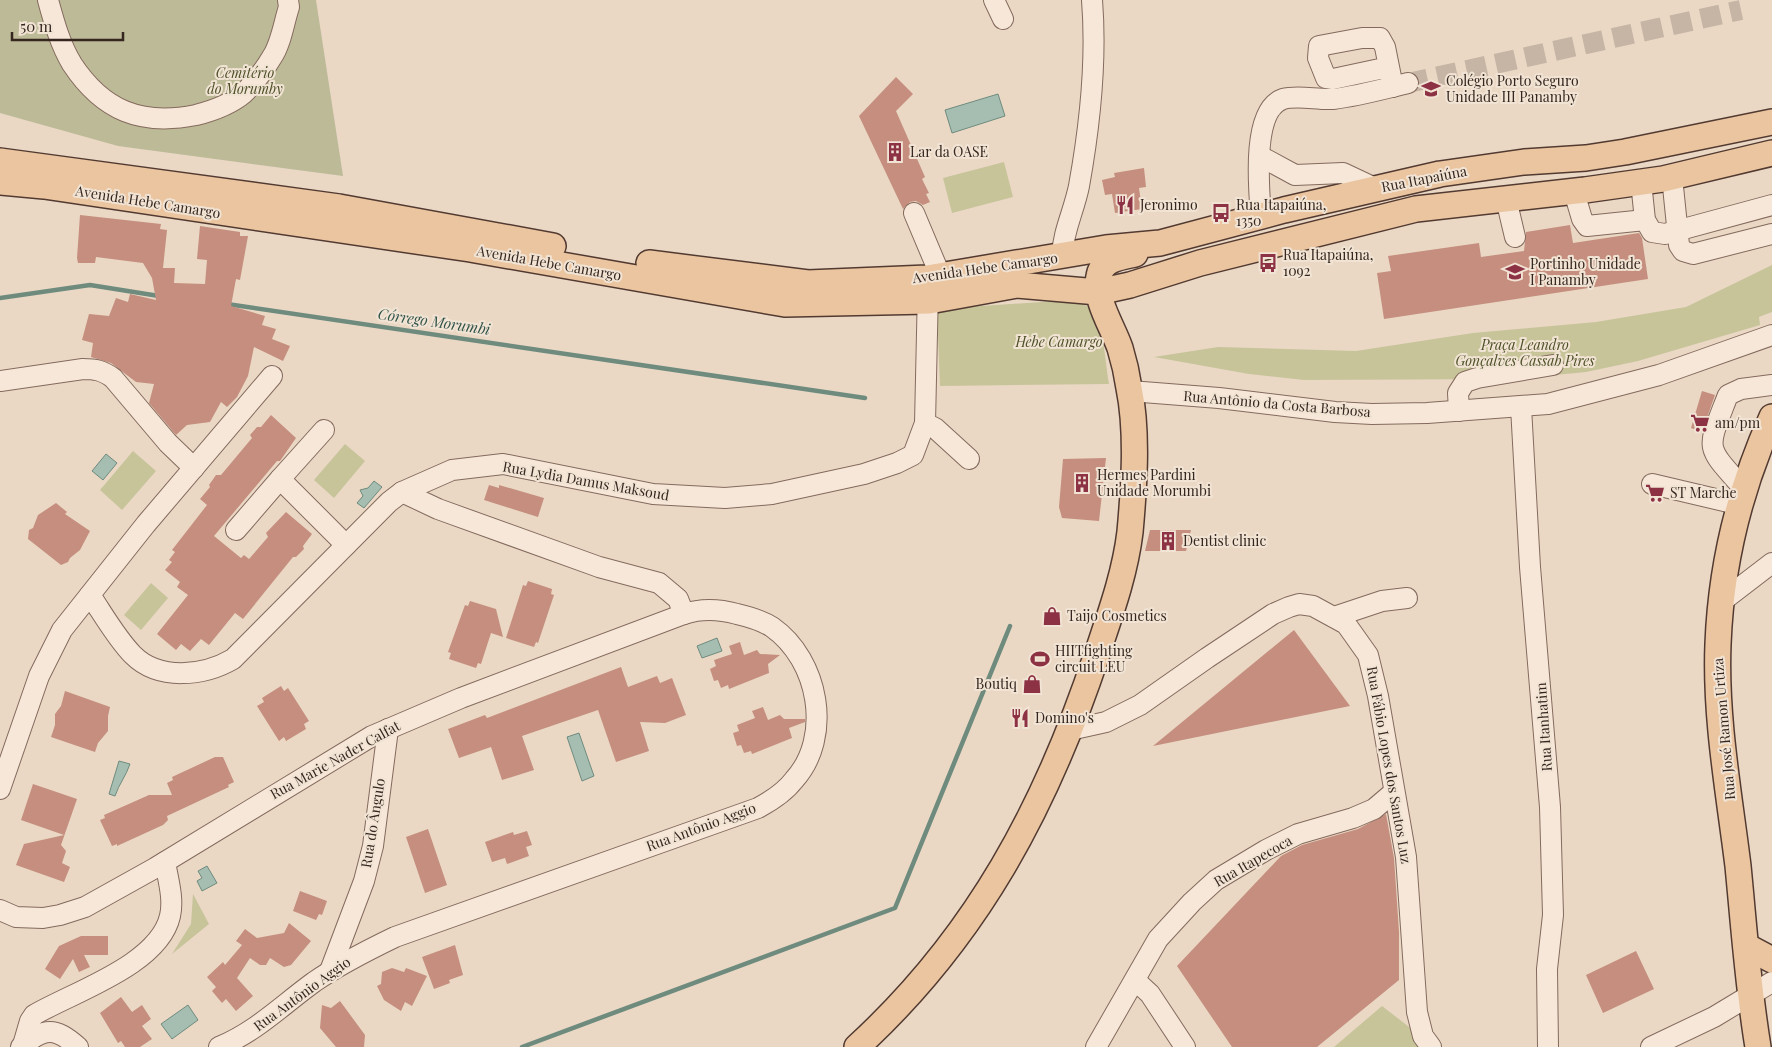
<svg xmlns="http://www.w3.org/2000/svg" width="1772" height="1047" font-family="'Playfair Display',serif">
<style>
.green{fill:#c7c49a}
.cemetery{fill:#bdba98}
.water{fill:#a6beb2;stroke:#6e8b7e}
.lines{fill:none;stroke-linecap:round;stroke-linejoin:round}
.stream{stroke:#6e8b7e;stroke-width:4.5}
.building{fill:#c58e7e}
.minor-tunnel{stroke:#c6b4a4;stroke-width:20;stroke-dasharray:20 10;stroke-linecap:butt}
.minor-casing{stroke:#846a5d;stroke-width:22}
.major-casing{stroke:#523a31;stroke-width:28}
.minor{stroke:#f6e7d8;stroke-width:20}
.major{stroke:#eac5a0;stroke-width:25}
.labels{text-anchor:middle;stroke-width:4;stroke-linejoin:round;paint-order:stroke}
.park-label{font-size:14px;font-style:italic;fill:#4d5028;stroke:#f2e4d4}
.poi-label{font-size:14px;fill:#35261f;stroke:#f2e4d4;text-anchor:start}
.street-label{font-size:14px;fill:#35261f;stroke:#f2e4d4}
.water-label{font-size:15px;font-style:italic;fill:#30534a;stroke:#f2e4d4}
</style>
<rect width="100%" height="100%" fill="#ead8c5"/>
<g class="green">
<path d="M1004 162 1013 197 952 213 943 178Z"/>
<path d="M1772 265V312L1759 317 1760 325 1638 361 1586 372 1514 379 1304 380 1249 374 1154 357 1218 347 1356 351 1473 333 1596 322 1686 307Z"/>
<path d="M1071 300C1079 303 1091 305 1095 313 1103 326 1106 367 1109 384L940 386 937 309Z"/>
<path d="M345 444 365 461 334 498 314 480Z"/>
<path d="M133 451 156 471 122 510 100 490Z"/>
<path d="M151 583 168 598 141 630 124 615Z"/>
<path d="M193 894 209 924 172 954 191 924Z"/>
<path d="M1382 1006 1435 1047H1334Z"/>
</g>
<path class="cemetery" d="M0 0H316L343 176 118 146 0 113Z"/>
<g class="water">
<path d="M998 94 1005 116 952 133 945 110Z"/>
<path d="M106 454 117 463 103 480 92 471Z"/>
<path d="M374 481 382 487 364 508 357 503 363 496 360 490 368 488Z"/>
<path d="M717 638 722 651 702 658 697 646Z"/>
<path d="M579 733 594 776 582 781 567 737Z"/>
<path d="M119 761 130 764C126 776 119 784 115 796L109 794Z"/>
<path d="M207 866 217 883 202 891 197 881 202 878 198 871Z"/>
<path d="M188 1005 198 1020 172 1039 161 1024Z"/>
</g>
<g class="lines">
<g class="stream">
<path d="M0 298 90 285 159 296"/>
<path d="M227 304 865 398"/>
<path d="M522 1047 895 908 1010 626"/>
</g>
</g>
<g class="building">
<path d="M896 77 913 94 896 111 925 177 922 179 929 193 926 194 930 202 923 205 916 201 910 202 903 209 859 116Z"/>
<path d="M1144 168 1146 187 1139 188 1142 209 1115 213 1112 194 1105 195 1102 180 1115 177 1114 173Z"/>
<path d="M80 215 161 224 160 229 167 230 163 268H175L174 283 205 284 207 260 197 259 200 226 240 232V236H248L240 280 236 279 231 306 265 316 262 325 276 329 272 339 290 346 283 361 254 347 248 376 237 397 227 407 221 402 210 422 187 425 176 435 149 403 154 384 136 382 111 363 91 357 93 343 82 340 89 314 109 316 116 298 128 302 130 294 156 300 152 278 143 263 96 257 95 263H78L77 258Z"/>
<path d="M1570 225 1573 243 1639 233 1642 238 1648 279 1384 319 1377 273 1391 271 1388 256 1479 243 1481 257 1524 251 1526 232Z"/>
<path d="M1702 391 1715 395 1702 432 1691 428Z"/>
<path d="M271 415 296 438 280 461H277L214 536 241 558 244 555 249 559 268 537 266 533 286 512 312 534 303 546 304 549 296 557H293L243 619 235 613 209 645 201 639 190 651 181 644 176 650 157 634 188 595 177 587 180 582 165 570 172 562 169 560 175 552 172 550 207 505 200 499 210 487 209 485 216 475H221L252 438 250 435 257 427H261Z"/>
<path d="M1106 458 1099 521 1062 518 1059 507 1063 459Z"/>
<path d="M489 485 499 488V485L544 498 538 517 484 500Z"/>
<path d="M56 503 67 512 65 514 90 531 80 550 70 558 68 562 61 565 28 539 29 530 33 528 38 515Z"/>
<path d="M1150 530H1191L1186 551H1145Z"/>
<path d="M528 581 552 589 551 594 554 595 538 643 536 642 534 647 506 638 523 585 526 586Z"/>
<path d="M470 601 496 609 503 637 491 633 481 664 478 663 476 668 449 659 451 653 448 652 465 605 468 606Z"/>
<path d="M1294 630 1350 706 1153 746Z"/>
<path d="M740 642 744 655 757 650 760 654 780 655 768 664 769 673 729 689 728 685 721 688 718 680 714 681 710 669 716 666 714 660 732 654 729 646Z"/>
<path d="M621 667 628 687 657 676 660 683 672 678 686 715 665 723 640 722 649 751 616 762 598 710 522 736 534 770 502 780 491 747 459 758 448 729 485 715 487 718Z"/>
<path d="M281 686 284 691 288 688 309 721 304 724 306 729 286 741 284 737 279 741 257 706 264 702 262 698Z"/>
<path d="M65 691 110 707 108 716V731L98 743 95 752 51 737 55 725V714L61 706Z"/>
<path d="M763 707 768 720 780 715 784 719H805V722L789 728 792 738 752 754 751 751 744 753 741 745 737 746 733 733 739 731 737 725 755 718 752 711Z"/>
<path d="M215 757H223L234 782 228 785 229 787 167 816 168 820 163 825 117 846V844L112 846 100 820 105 818 104 815 149 795H172L167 783 173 780 172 777Z"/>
<path d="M33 784 77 799 61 845 66 851 62 863 70 867 64 882 16 865 24 844 64 835 21 820Z"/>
<path d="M1386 814 1394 858 1399 932V980L1317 1047H1232L1177 966 1281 856 1302 845 1358 829Z"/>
<path d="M428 829 447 885 425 893 406 837Z"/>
<path d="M527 831 532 845 526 847 529 856 507 864 505 858 492 862 485 842 513 832 514 835Z"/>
<path d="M300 891 327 901 322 915 319 914 316 920 293 911Z"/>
<path d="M289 923 311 941 291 965 284 967 270 958 266 965H260L250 958 237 978 253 996 236 1011 226 999 222 1003 212 991 216 987 207 977 223 962 225 965 242 945 236 941 245 929 257 938 284 933Z"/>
<path d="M81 936H108V955H84L90 967 79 972 73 959 60 979 45 969 59 946Z"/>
<path d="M455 945 463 975 449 980 450 983 434 989 422 957Z"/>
<path d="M1636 951 1654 989 1603 1013 1586 975Z"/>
<path d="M392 968 404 972 406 968 427 976 412 1006 405 1002 401 1011 384 1000 377 986 381 984 382 972Z"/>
<path d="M121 997 132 1012 142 1005 151 1019 142 1026 152 1039 140 1047H125L121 1041 118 1043 100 1013Z"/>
<path d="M340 1001 365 1035 364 1047H336L320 1028 322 1005 331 1008Z"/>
</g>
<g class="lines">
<path class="minor-tunnel" d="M1408 83 1741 10"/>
<g class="minor-casing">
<g id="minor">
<path d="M48 0C54 22 60 44 72 64 103 111 141 126 196 115 212 111 231 104 244 93 254 83 265 69 272 57 281 44 284 22 289 7L288 0"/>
<path d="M994 0 1003 19"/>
<path d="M1389 67 1333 79 1326 78 1318 58 1319 46 1362 38H1380L1385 47 1393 87"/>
<path d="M1260 156 1295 175 1343 173 1377 189"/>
<path d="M1672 177 1679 245 1683 251 1693 254 1772 234"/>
<path d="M1641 182 1645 220 1652 232 1665 234 1772 205"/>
<path d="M1574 192 1582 219 1587 226 1645 220"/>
<path d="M1506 199 1515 237"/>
<path d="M914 213 941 277"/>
<path d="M1261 217C1259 190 1251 110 1283 99 1298 95 1317 100 1333 99 1358 96 1383 89 1408 83"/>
<path d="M1062 256C1063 231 1074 211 1079 186 1090 125 1097 62 1092 0"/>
<path d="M928 288 925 423 935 428 969 459"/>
<path d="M0 381 83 369C95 369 102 370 113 378L168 443 194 468"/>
<path d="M1130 391 1219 398 1335 412 1372 414 1427 413 1548 404 1659 375 1772 335"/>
<path d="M1521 407 1530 567 1550 807 1553 915 1547 969 1548 1047"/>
<path d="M1459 411 1458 393 1465 382 1477 378 1553 365"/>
<path d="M324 430 280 479 346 545"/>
<path d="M1652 484 1741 505"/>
<path d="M1745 490C1704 444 1706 452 1728 395L1741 389 1772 385"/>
<path d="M236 530 280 479"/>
<path d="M90 595C103 614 117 639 133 655 159 681 204 676 233 659L389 502 402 492 452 470 503 464 653 494 725 498 772 494 864 474 897 463 913 455 925 423"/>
<path d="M1721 602 1772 563"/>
<path d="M1334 617 1382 601 1407 598"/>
<path d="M1070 730 1106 722 1140 705 1207 658 1273 614 1289 607 1299 604 1313 606 1346 624 1368 655 1378 696 1406 857 1417 1012 1423 1036 1431 1047"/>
<path d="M0 789 39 676 62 630 146 524 272 376"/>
<path d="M0 910 16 917 43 918 60 915 85 907 155 868 372 736 461 698 684 614"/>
<path d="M330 971 364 881 373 846 388 729"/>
<path d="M1136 981 1150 994 1185 1047"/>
<path d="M23 1045 30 1021 34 1015C73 992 159 965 170 916 174 899 168 879 165 862"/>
<path d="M21 1047C45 1027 55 1027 78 1047"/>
<path d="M219 1047C257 1031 281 1006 314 982 340 964 366 951 395 937L758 808C771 801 785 792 794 780 833 737 819 660 772 627 761 620 750 617 737 614 719 609 702 608 684 614L678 599 659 583 599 567 438 509 402 492"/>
<path d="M1096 1047 1158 939 1192 902 1216 880 1266 850 1298 834 1353 818 1374 809 1394 792"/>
<path d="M1651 1047 1714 1017 1772 982"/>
</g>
</g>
<g class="major-casing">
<g id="major">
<path d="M0 161 339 207 553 246"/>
<path d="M0 182 44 186 470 249 785 304 929 301 1017 285 1098 292 1130 285 1200 263 1416 209 1585 190 1663 179 1772 153"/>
<path d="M649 263 808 283 927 278 1106 248 1160 243 1284 210 1440 174 1524 162 1586 158 1625 152 1772 122"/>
<path d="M1746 946 1772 960"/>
<path d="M857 1047C977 937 1046 807 1097 654 1110 615 1125 574 1130 532 1134 488 1138 432 1129 388 1127 374 1124 361 1120 348 1112 325 1094 300 1099 276 1102 259 1121 257 1135 254"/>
<path d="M1758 1047C1748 987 1744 927 1738 866 1729 793 1715 718 1718 644 1721 566 1740 488 1772 417"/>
</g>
</g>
<use href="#minor" class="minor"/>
<use href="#major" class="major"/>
</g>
<defs>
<g id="school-bare" transform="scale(1.5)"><path d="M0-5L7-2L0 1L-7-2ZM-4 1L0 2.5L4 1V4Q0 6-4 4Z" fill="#8d3244" stroke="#f2e4d4" stroke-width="2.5" paint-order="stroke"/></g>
<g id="building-bare" transform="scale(1.5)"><path d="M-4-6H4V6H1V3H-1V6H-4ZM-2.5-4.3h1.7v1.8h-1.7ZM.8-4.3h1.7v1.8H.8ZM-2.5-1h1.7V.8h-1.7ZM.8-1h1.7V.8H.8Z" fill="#8d3244" stroke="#f2e4d4" stroke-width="2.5" paint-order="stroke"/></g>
<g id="restaurant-bare" transform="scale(1.5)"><path d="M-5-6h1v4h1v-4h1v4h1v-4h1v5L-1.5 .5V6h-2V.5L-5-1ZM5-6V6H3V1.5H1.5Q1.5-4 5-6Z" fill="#8d3244" stroke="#f2e4d4" stroke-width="2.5" paint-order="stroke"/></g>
<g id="bus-bare" transform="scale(1.5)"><path d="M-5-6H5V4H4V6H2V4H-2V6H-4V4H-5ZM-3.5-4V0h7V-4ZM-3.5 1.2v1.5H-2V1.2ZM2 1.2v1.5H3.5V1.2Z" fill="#8d3244" stroke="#f2e4d4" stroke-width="2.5" paint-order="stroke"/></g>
<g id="supermarket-bare" transform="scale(1.5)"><path d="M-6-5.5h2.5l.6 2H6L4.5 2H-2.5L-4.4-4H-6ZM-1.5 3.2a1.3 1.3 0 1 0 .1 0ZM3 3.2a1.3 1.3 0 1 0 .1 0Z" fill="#8d3244" stroke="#f2e4d4" stroke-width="2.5" paint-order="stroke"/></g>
<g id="shop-bare" transform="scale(1.5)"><path d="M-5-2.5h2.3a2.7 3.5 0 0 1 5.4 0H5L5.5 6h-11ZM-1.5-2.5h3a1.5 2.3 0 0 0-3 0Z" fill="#8d3244" stroke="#f2e4d4" stroke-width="2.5" paint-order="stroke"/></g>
<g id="stadium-bare" transform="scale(1.5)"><path d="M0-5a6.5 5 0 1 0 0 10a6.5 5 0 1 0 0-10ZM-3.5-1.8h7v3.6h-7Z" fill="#8d3244" stroke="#f2e4d4" stroke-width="2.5" paint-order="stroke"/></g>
</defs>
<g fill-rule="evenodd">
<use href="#school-bare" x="1431" y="89"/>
<use href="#building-bare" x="895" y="152"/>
<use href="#restaurant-bare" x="1125" y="205"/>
<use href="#bus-bare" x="1221" y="213"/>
<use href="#bus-bare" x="1268" y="263"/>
<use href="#school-bare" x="1515" y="272"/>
<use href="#supermarket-bare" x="1700" y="423"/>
<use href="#building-bare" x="1082" y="483"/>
<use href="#supermarket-bare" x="1655" y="493"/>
<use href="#building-bare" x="1168" y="541"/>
<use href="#shop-bare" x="1052" y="616"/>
<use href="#stadium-bare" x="1040" y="659"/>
<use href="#shop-bare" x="1032" y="684"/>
<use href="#restaurant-bare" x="1020" y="718"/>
</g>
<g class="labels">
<g class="park-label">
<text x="245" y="78">Cemitério<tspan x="245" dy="16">do Morumby</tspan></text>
<text x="1059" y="347">Hebe Camargo</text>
<text x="1525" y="350">Praça Leandro<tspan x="1525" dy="16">Gonçalves Cassab Pires</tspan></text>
</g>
<g class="poi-label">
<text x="1446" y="86">Colégio Porto Seguro<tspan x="1446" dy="16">Unidade III Panamby</tspan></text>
<text x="910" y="157">Lar da OASE</text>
<text x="1140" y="210">Jeronimo</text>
<text x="1236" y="210">Rua Itapaiúna,<tspan x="1236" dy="16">1350</tspan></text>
<text x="1283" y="260">Rua Itapaiúna,<tspan x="1283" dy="16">1092</tspan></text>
<text x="1530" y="269">Portinho Unidade<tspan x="1530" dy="16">I Panamby</tspan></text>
<text x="1715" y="428">am/pm</text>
<text x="1097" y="480">Hermes Pardini<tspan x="1097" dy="16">Unidade Morumbi</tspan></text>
<text x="1670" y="498">ST Marche</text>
<text x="1183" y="546">Dentist clinic</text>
<text x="1067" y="621">Taijo Cosmetics</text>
<text x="1055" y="656">HIITfighting<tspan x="1055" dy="16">circuit LEU</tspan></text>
<text x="1017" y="689" text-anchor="end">Boutiq</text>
<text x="1035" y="723">Domino's</text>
</g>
<g class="street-label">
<text transform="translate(1424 179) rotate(-11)" y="5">Rua Itapaiúna</text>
<text transform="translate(148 202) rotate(9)" y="5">Avenida Hebe Camargo</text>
<text transform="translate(549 263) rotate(10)" y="5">Avenida Hebe Camargo</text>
<text transform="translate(985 268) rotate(-8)" y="5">Avenida Hebe Camargo</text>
<text transform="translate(1277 404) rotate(5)" y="5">Rua Antônio da Costa Barbosa</text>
<text transform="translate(586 481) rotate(10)" y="5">Rua Lydia Damus Maksoud</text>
<text transform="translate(1544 727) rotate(-94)" y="5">Rua Itanhatim</text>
<text transform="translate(1724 729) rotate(-95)" y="5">Rua José Ramon Urtiza</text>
<text transform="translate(335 760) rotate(-29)" y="5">Rua Marie Nader Calfat</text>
<text transform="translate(1389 765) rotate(80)" y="5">Rua Fábio Lopes dos Santos Luz</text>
<text transform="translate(373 823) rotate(-81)" y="5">Rua do Ângulo</text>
<text transform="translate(701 827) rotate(-20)" y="5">Rua Antônio Aggio</text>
<text transform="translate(1253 861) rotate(-30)" y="5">Rua Itapecoca</text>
<text transform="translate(302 994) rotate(-36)" y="5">Rua Antônio Aggio</text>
</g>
<g class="water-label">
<text transform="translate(434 322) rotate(8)" y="5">Córrego Morumbi</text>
</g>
</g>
<path d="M12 32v8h111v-8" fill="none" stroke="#35261f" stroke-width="2.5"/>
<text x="20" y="32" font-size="15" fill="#35261f" stroke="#f2e4d4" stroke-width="4" paint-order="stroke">50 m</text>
</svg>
